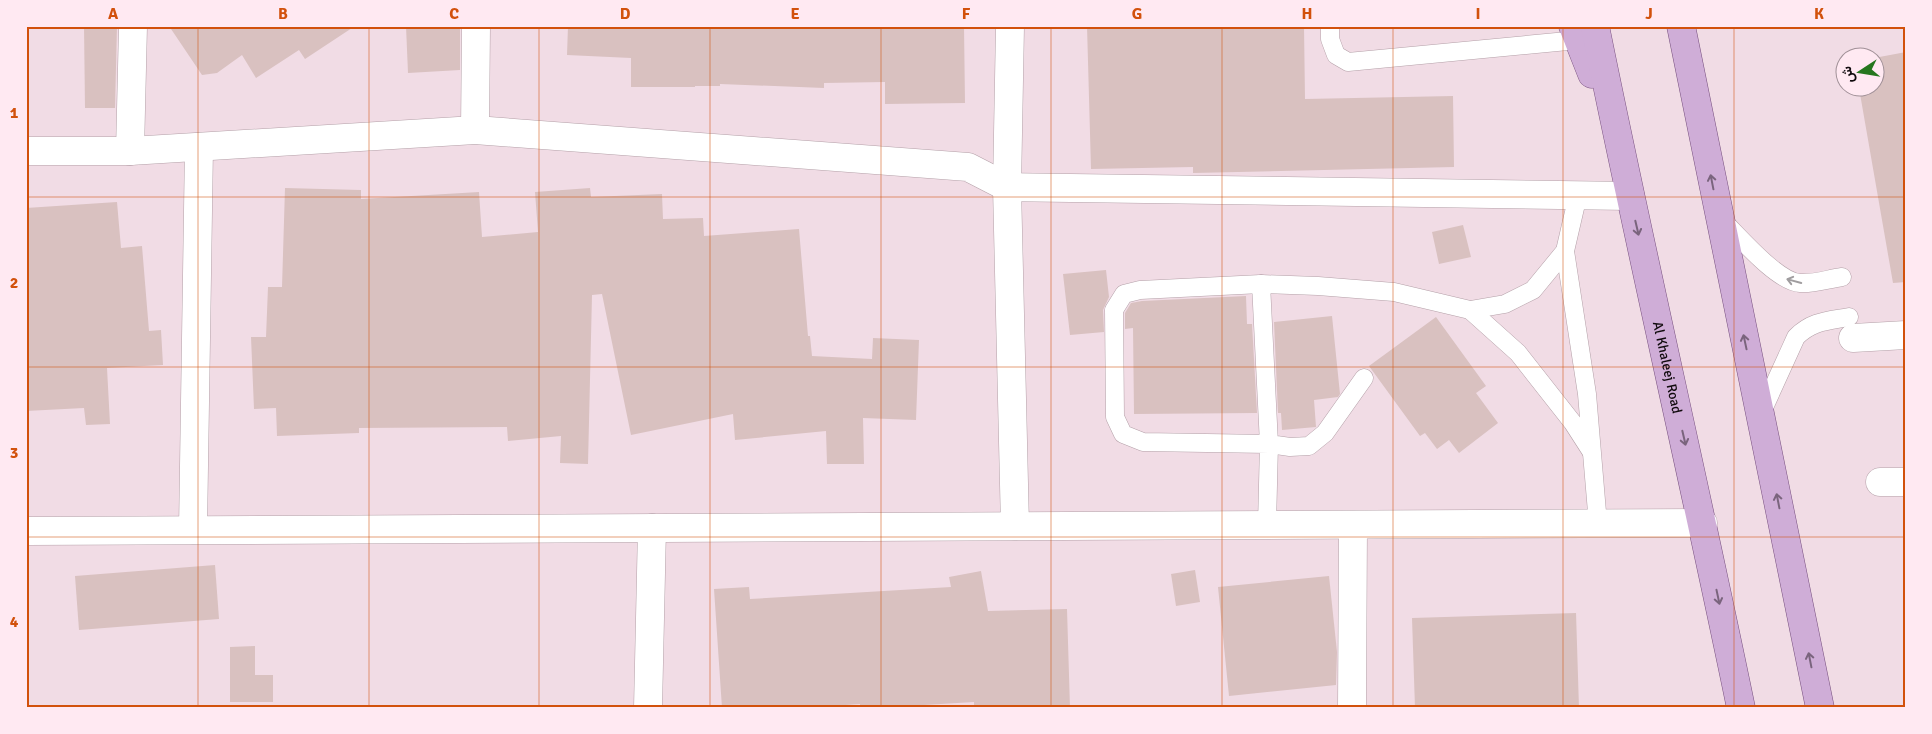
<svg xmlns="http://www.w3.org/2000/svg" width="1932" height="734" font-family="Signika,Vazirmatn,sans-serif">
<style>
.building{fill:#d9c1c0}
.lines{fill:none;stroke-linecap:round;stroke-linejoin:round}
.lane-casing{stroke:#b4a0a8;stroke-width:19}
.street-casing{stroke:#b4a0a8;stroke-width:29}
.primary-casing{stroke:#78517f;stroke-width:29}
.lane{stroke:#fff;stroke-width:18}
.street{stroke:#fff;stroke-width:28}
.primary{stroke:#cfadd7;stroke-width:28}
.oneway{stroke:#7a647d}
.oneway2{stroke:#a09d9f}
.grid{fill:none;stroke:#d2510c;stroke-width:1;stroke-opacity:0.55}
.labels{text-anchor:middle;stroke-width:5;stroke-linejoin:round;paint-order:stroke}
.street-label{font-size:14px;fill:#110b0e;stroke:#ffe9f2}
.neatline{fill:none;stroke:#d2510c;stroke-width:2}
.grid-label{font-size:16px;text-anchor:middle;font-weight:bold;fill:#d2510c}
</style>
<rect width="100%" height="100%" fill="#f1dce5"/>
<g class="building">
<path d="M84 26H117L115 108H85Z"/>
<path d="M169 26H355L305 59 299 50 256 78 242 55 217 73 202 75Z"/>
<path d="M406 26H460V70L408 73Z"/>
<path d="M568 26H964L965 103 885 104V82L824 83V88L720 84V86H695V87H631V58L567 55Z"/>
<path d="M1087 26H1304L1305 99 1453 96 1454 167 1193 173V167L1091 169Z"/>
<path d="M1906 52V282L1893 283 1859 88H1874V58Z"/>
<path d="M285 188 361 190V199L479 192 482 237 538 232 535 192 590 188 591 197 662 194 663 219 703 218 704 236 799 229 808 336H810L812 356 872 359 873 338 919 340 916 420 863 418 864 464H827L826 431 735 440 733 414 631 435 602 294 592 295 588 464 560 463 561 436 508 441 507 427 359 428V433L277 436 276 408 254 409 251 337H266L268 287H282Z"/>
<path d="M117 202 121 248 142 246 149 331 161 330 163 365 107 368 110 424 86 425 84 408 26 411V208Z"/>
<path d="M1463 225 1471 257 1439 264 1432 232Z"/>
<path d="M1106 270 1109 297 1103 310 1104 332 1070 335 1063 274Z"/>
<path d="M1246 296 1247 324H1252L1257 413 1134 414 1133 328 1125 329V313L1131 303 1142 301Z"/>
<path d="M1332 316 1340 394 1338 397 1314 400 1316 427 1282 430 1281 413H1278L1274 322Z"/>
<path d="M1436 317 1486 386 1476 393 1498 423 1459 453 1449 440 1437 449 1425 433 1420 436 1369 366Z"/>
<path d="M215 565 219 619 79 630 75 576Z"/>
<path d="M1195 570 1200 602 1176 606 1171 574Z"/>
<path d="M981 571 988 611 1067 609 1070 708H974V702L874 708H860V704L803 708H722L714 589 749 587 750 599 951 587 949 577Z"/>
<path d="M1329 576 1337 652 1336 685 1229 696 1218 587Z"/>
<path d="M1576 613 1579 708H1415L1412 618Z"/>
<path d="M255 646V675H273V702H230V647Z"/>
</g>
<g class="lines">
<g class="lane-casing">
<g id="lane">
<path d="M1330 26V39L1336 55 1348 62 1578 40"/>
<path d="M1720 218C1738 235 1777 282 1800 283 1814 284 1828 279 1842 277"/>
<path d="M1565 251 1587 394 1598 524"/>
<path d="M1261 284 1318 286 1394 292 1470 310 1505 304 1533 290 1565 251 1578 195"/>
<path d="M1470 310 1518 353 1573 423 1591 451"/>
<path d="M1761 414 1796 337C1812 321 1827 321 1849 317"/>
<path d="M1267 525 1269 444 1261 284 1140 290 1124 294 1114 310 1115 417 1123 434 1143 442 1269 444 1290 447 1309 446 1325 433 1364 378"/>
</g>
</g>
<g class="street-casing">
<g id="street">
<path d="M1010 26 1007 187 1015 526"/>
<path d="M475 130 476 26"/>
<path d="M26 151H130L475 130 968 167 1007 187 1630 196"/>
<path d="M130 151 133 26"/>
<path d="M1853 338 1906 335"/>
<path d="M1880 482H1906"/>
<path d="M193 530 199 147"/>
<path d="M26 531 1703 523"/>
<path d="M648 708 652 528"/>
<path d="M1352 708 1353 525"/>
</g>
</g>
<g class="primary-casing">
<g id="primary">
<path d="M1573 26 1592 74"/>
<path id="s1" d="M1595 26C1641 254 1694 480 1741 708"/>
<path d="M1681 26 1820 708"/>
</g>
</g>
<use href="#lane" class="lane"/>
<use href="#street" class="street"/>
<use href="#primary" class="primary"/>
</g>
<defs><path id="oneway-shaft" d="M-6 0H5M1.5-3L5.5 0L1.5 3" fill="none" stroke-width="1.6" stroke-linecap="round" stroke-linejoin="round" transform="scale(1.25)"/></defs>
<g class="oneway">
<use href="#oneway-shaft" transform="translate(1712 182) rotate(-101)"/>
<use href="#oneway-shaft" transform="translate(1637 228) rotate(77)"/>
<use href="#oneway-shaft" transform="translate(1745 342) rotate(-102)"/>
<use href="#oneway-shaft" transform="translate(1684 438) rotate(77)"/>
<use href="#oneway-shaft" transform="translate(1778 501) rotate(-101)"/>
<use href="#oneway-shaft" transform="translate(1718 597) rotate(78)"/>
<use href="#oneway-shaft" transform="translate(1810 660) rotate(-101)"/>
</g>
<use class="oneway2" href="#oneway-shaft" transform="translate(1794 281) rotate(-165)"/>
<path class="grid" d="M198 26V708M369 26V708M539 26V708M710 26V708M881 26V708M1051 26V708M1222 26V708M1393 26V708M1563 26V708M1734 26V708M26 197H1906M26 367H1906M26 537H1906"/>
<g class="labels">
<g class="street-label">
<text dy="5" stroke="none"><textPath href="#s1" startOffset="349">Al Khaleej Road</textPath></text>
</g>
</g>
<rect width="1932" height="734" fill="none" stroke="#ffe9f2" stroke-width="55"/>
<g transform="translate(1860 72) rotate(258)"><circle r="24" fill="#ffe9f2" stroke="#a09097"/>
<path d="M0-4L9 19L0 12L-9 19Z" fill="#25761e"/>
<text y="-8" font-size="14" font-weight="bold" text-anchor="middle" fill="#110b0e">ش</text>
</g>
<rect x="28" y="28" width="1876" height="678" class="neatline"/>
<g class="grid-label">
<text x="113" y="19">A</text>
<text x="283" y="19">B</text>
<text x="454" y="19">C</text>
<text x="625" y="19">D</text>
<text x="795" y="19">E</text>
<text x="966" y="19">F</text>
<text x="1137" y="19">G</text>
<text x="1307" y="19">H</text>
<text x="1478" y="19">I</text>
<text x="1649" y="19">J</text>
<text x="1819" y="19">K</text>
<text x="14" y="118">1</text>
<text x="14" y="288">2</text>
<text x="14" y="458">3</text>
<text x="14" y="627">4</text>
</g>
</svg>
